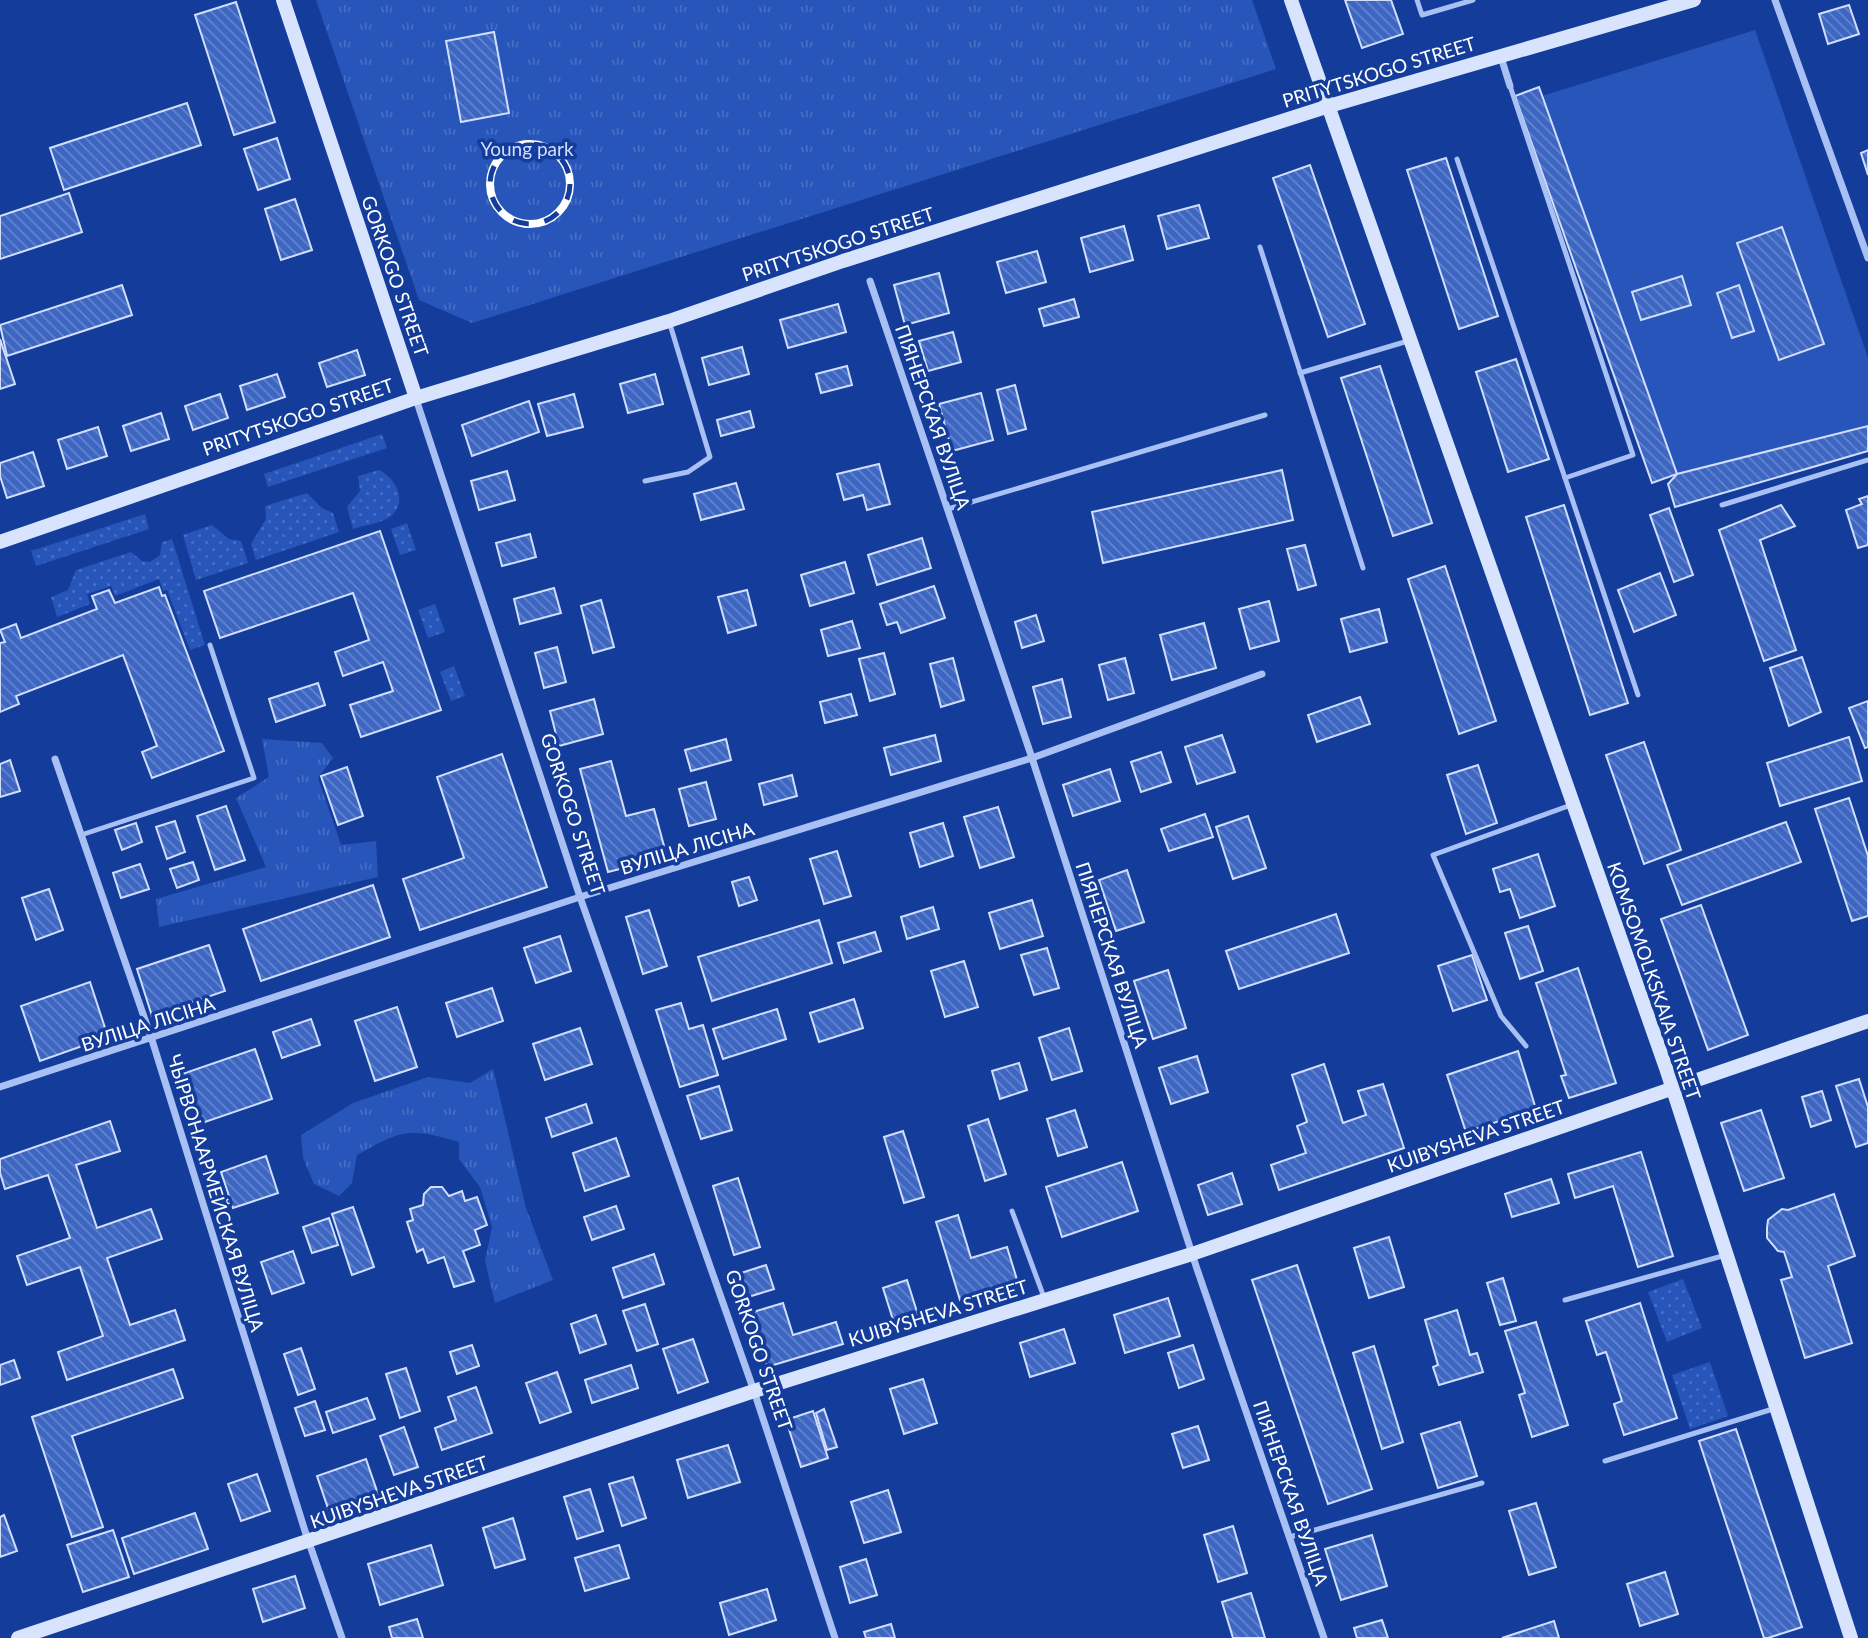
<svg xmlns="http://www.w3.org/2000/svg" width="1868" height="1638" font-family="Lato,sans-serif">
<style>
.grass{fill:url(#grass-dots)}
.park{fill:url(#park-tufts)}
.pitch{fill:#2755b9}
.building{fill:url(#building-back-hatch);stroke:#d1dffd;stroke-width:2}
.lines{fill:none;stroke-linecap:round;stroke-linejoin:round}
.lane{stroke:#a8c0f3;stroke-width:5}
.street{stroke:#a8c0f3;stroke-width:7}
.secondary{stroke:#d8e3fd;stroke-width:14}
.rail-casing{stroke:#fff;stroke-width:8}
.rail{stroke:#143d9b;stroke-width:5;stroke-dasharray:16;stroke-linecap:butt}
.labels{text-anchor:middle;stroke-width:7;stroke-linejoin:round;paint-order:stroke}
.street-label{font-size:19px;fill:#fff;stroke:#143d9b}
.park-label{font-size:19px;fill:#d1dffd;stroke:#143d9b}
</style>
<defs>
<pattern id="grass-dots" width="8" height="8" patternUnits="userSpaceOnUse" patternTransform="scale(1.75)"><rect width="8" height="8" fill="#2755b9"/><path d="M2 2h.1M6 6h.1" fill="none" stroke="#476ec4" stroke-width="1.8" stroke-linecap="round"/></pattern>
<pattern id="park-tufts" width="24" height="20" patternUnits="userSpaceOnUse" patternTransform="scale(1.75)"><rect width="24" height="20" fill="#2755b9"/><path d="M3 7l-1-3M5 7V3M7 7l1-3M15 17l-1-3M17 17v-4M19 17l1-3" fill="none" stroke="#476ec4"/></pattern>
<pattern id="building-back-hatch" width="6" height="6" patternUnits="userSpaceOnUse" patternTransform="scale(1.75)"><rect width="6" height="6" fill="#3d66c2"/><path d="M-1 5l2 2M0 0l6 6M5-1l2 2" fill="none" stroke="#6485ce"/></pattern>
</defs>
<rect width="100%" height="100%" fill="#143d9b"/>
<g class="grass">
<path d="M382 434 387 448 268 487 264 474Z"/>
<path d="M379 470C398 479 410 507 386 519 377 524 364 525 353 529L347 507 360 491 358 476Z"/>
<path d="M307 493 322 508 333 513 339 532 256 560 251 544 266 519 265 506Z"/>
<path d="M145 514 149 529 36 566 31 551Z"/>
<path d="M407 523 416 550 400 555 391 529Z"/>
<path d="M212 525 229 539 241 541 248 563 196 580 183 535Z"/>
<path d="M172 539 205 645 190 650 167 590 163 591 159 579 115 596 111 586 87 594 90 604 57 617 51 597 68 590 76 570 131 552 142 561 150 562 160 555 162 542Z"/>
<path d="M435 604 445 632 428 638 418 610Z"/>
<path d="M454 666 465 696 451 701 440 672Z"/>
<path d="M1683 1279 1702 1328 1667 1342 1648 1292Z"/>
<path d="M1710 1362 1728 1416 1690 1429 1672 1375Z"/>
</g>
<g class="park">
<path d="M316 0H1252L1276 69 472 323 419 300Z"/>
<path d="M262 739 322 743 333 758 318 778 341 845 376 841 378 877 159 927 156 899 266 867 236 798 269 777Z"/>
<path d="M493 1069 526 1208 553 1280 495 1303 485 1261 492 1227 480 1187 459 1159V1142C409 1127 401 1130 357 1155L352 1183 339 1196 314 1184 303 1158 301 1135 353 1103 428 1077 470 1083Z"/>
</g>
<path class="pitch" d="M1755 30 1868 358V426L1677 474 1542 96Z"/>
<g class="building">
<path d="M1345 0H1391L1403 34 1362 48Z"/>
<path d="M236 2 275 122 234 135 195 15Z"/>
<path d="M1849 5 1859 34 1828 44 1819 14Z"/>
<path d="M494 32 509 113 461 122 446 41Z"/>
<path d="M1539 87 1677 474 1652 483 1515 96Z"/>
<path d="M187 103 201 145 64 190 50 148Z"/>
<path d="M277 138 290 179 258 190 244 149Z"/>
<path d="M1868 150V175L1861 153Z"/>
<path d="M1446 158 1498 316 1459 329 1407 170Z"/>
<path d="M1310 165 1365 324 1328 337 1273 178Z"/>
<path d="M69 193 82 232 0 259V216Z"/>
<path d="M295 199 312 250 281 260 265 209Z"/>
<path d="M1199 205 1209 238 1167 249 1158 216Z"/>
<path d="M1124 226 1133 260 1090 272 1081 238Z"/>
<path d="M1782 227 1824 344 1779 360 1737 243Z"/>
<path d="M1037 251 1046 282 1006 293 997 262Z"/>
<path d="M939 273 949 313 905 325 894 285Z"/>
<path d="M1682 276 1691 305 1641 320 1632 292Z"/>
<path d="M122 285 132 315 7 356 0 325Z"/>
<path d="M1739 285 1754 331 1732 338 1717 293Z"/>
<path d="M1074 299 1079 317 1044 326 1039 309Z"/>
<path d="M838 304 846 332 788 348 780 320Z"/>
<path d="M953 332 961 362 928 371 919 341Z"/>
<path d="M0 339 15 384 0 389Z"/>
<path d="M742 347 749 374 709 385 702 358Z"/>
<path d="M357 350 365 375 327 387 319 363Z"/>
<path d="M1516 359 1549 459 1508 472 1476 372Z"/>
<path d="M847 366 852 385 821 393 816 374Z"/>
<path d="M1380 366 1432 523 1393 536 1341 378Z"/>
<path d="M277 374 285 397 247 410 240 386Z"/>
<path d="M655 374 663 404 628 413 620 384Z"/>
<path d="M1015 385 1026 429 1008 434 997 390Z"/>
<path d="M981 393 993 440 952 451 939 404Z"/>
<path d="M220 394 228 418 193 430 185 406Z"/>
<path d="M574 394 583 427 547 436 538 404Z"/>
<path d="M529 401 539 432 472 456 462 425Z"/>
<path d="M750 411 754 427 721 436 717 420Z"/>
<path d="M161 413 169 439 131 451 123 426Z"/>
<path d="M1868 426V451L1675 507 1668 484 1677 474Z"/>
<path d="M98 427 107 456 67 469 58 440Z"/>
<path d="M33 452 44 486 7 498 0 476V463Z"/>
<path d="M879 464 890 504 867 510 863 495 844 500 837 474Z"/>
<path d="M1282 470 1293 520 1103 563 1092 512Z"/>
<path d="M507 471 515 500 479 510 471 481Z"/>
<path d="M736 483 744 509 701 520 694 494Z"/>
<path d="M1868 496V545L1858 548 1846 510 1862 504 1859 499Z"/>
<path d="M1564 505 1628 703 1590 715 1526 517Z"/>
<path d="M1781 505 1795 526 1760 540 1796 650 1764 661 1719 530Z"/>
<path d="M1669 508 1693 575 1674 582 1650 515Z"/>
<path d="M380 531 441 710 361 737 350 705 393 691 383 662 343 676 335 652 369 640 353 593 220 638 204 591Z"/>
<path d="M530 534 536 557 502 566 496 543Z"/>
<path d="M922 538 931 568 877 585 868 555Z"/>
<path d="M1305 545 1316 585 1298 590 1287 549Z"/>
<path d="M845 562 854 593 810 606 801 575Z"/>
<path d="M1445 566 1496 721 1459 734 1408 579Z"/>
<path d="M1660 573 1676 615 1634 632 1618 590Z"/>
<path d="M934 586 945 618 901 633 897 622 887 625 880 604Z"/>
<path d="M159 587 162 596 165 595 224 751 152 778 142 752 157 746 123 655 16 696 19 704 0 712V643L5 642 0 630 16 624 21 638 97 609 92 596 109 590 115 603Z"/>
<path d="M554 588 561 613 520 624 514 599Z"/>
<path d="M747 590 756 625 728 633 718 597Z"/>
<path d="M601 600 614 647 593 653 581 606Z"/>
<path d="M1269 601 1279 641 1250 649 1239 609Z"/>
<path d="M1379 609 1387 642 1350 652 1341 619Z"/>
<path d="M1036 615 1044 641 1022 648 1015 622Z"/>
<path d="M852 621 860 648 828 656 821 630Z"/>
<path d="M1204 623 1216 668 1172 680 1160 635Z"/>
<path d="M557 647 566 682 544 688 535 653Z"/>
<path d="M884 653 895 694 870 701 859 659Z"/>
<path d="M1802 657 1821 712 1789 726 1770 668Z"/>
<path d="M953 658 964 700 941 707 930 664Z"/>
<path d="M1125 658 1134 693 1108 700 1099 665Z"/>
<path d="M1062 679 1071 717 1043 724 1033 687Z"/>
<path d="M318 683 325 705 276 722 269 699Z"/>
<path d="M851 694 857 715 825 723 820 702Z"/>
<path d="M1360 697 1370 724 1317 742 1308 715Z"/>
<path d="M594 699 603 734 559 746 550 711Z"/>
<path d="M1868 701V747L1865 748 1849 708Z"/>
<path d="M935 735 941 761 891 775 884 748Z"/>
<path d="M1222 735 1235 772 1197 784 1185 747Z"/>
<path d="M1849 737 1862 781 1780 806 1767 763Z"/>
<path d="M726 739 731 760 691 771 685 750Z"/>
<path d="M1644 742 1681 850 1644 864 1606 755Z"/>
<path d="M1161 752 1171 782 1141 792 1131 762Z"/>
<path d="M502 754 547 887 420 930 403 879 464 858 437 777Z"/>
<path d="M10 760 20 791 0 797V764Z"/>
<path d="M611 761 626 816 654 809 667 857 608 872 580 769Z"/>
<path d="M1478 765 1497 823 1466 834 1447 775Z"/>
<path d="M347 767 363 816 338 825 321 776Z"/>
<path d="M1110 769 1120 801 1073 816 1063 785Z"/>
<path d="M792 775 797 796 764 805 759 784Z"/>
<path d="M706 782 716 819 689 826 679 789Z"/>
<path d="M1849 798 1868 856V916L1852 921 1815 809Z"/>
<path d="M226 806 245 860 215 870 197 816Z"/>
<path d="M998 807 1014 857 980 868 964 817Z"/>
<path d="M1205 814 1213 837 1169 851 1161 829Z"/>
<path d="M1248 816 1266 868 1233 879 1216 827Z"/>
<path d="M175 821 185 852 167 859 156 827Z"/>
<path d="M1786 822 1801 862 1682 905 1667 865Z"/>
<path d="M136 823 142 842 122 850 115 830Z"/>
<path d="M943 823 953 856 920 867 910 833Z"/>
<path d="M837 851 851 896 824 904 810 859Z"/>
<path d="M1538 854 1555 906 1520 918 1510 889 1500 892 1493 869Z"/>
<path d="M193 862 199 880 177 888 170 869Z"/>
<path d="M140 864 149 889 121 898 113 873Z"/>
<path d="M1127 870 1144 922 1116 931 1099 880Z"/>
<path d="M749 877 757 900 739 906 732 882Z"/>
<path d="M373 885 390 937 261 981 243 929Z"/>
<path d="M49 889 63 930 36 940 22 898Z"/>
<path d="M1032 900 1043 936 1000 949 989 913Z"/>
<path d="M1701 905 1748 1035 1708 1050 1661 919Z"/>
<path d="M933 907 939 929 907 939 901 917Z"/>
<path d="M649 910 667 966 643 974 626 917Z"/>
<path d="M1336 914 1349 953 1239 989 1226 951Z"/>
<path d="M819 920 832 963 712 1001 698 957Z"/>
<path d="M1528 926 1543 971 1520 979 1505 933Z"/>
<path d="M875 932 881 951 844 963 838 943Z"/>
<path d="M560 936 571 971 536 983 524 948Z"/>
<path d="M209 945 225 991 152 1016 137 969Z"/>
<path d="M1047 948 1059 988 1034 995 1021 955Z"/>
<path d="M1472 955 1487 1000 1453 1011 1438 966Z"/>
<path d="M964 961 978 1007 945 1017 931 971Z"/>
<path d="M1578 968 1616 1083 1569 1098 1561 1076 1566 1075 1536 983Z"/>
<path d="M1168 970 1186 1028 1153 1039 1134 981Z"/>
<path d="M90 982 108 1037 40 1061 21 1006Z"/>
<path d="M492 988 503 1021 457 1037 446 1003Z"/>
<path d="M854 999 863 1028 819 1042 810 1013Z"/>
<path d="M681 1003 689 1029 703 1025 718 1075 680 1087 656 1010Z"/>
<path d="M397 1007 417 1067 375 1081 355 1021Z"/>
<path d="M777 1009 786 1039 723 1059 713 1029Z"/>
<path d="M311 1019 320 1045 282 1058 273 1032Z"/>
<path d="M580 1028 592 1064 545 1080 533 1044Z"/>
<path d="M1069 1028 1082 1071 1052 1080 1039 1038Z"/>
<path d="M255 1049 272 1099 199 1124 182 1074Z"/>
<path d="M1518 1051 1536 1109 1466 1132 1447 1075Z"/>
<path d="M1197 1056 1208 1092 1171 1104 1159 1068Z"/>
<path d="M1019 1063 1027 1090 1000 1099 992 1071Z"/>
<path d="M1324 1064 1343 1123 1366 1115 1358 1091 1383 1084 1404 1148 1279 1190 1271 1165 1306 1153 1297 1126 1307 1122 1292 1075Z"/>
<path d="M1859 1079 1868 1107V1143L1856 1147 1836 1086Z"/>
<path d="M719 1086 732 1130 701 1139 687 1096Z"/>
<path d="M1822 1091 1831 1120 1811 1127 1802 1097Z"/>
<path d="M586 1104 592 1123 552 1137 546 1118Z"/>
<path d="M1075 1110 1087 1147 1058 1156 1047 1119Z"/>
<path d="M1761 1110 1784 1178 1744 1191 1721 1123Z"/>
<path d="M988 1119 1006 1174 985 1181 968 1126Z"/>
<path d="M110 1121 120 1151 76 1165 97 1228 151 1209 162 1239 107 1258 130 1325 175 1310 185 1340 67 1380 58 1352 103 1336 80 1267 27 1285 17 1256 70 1238 48 1175 5 1189 0 1173V1159Z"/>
<path d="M903 1131 924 1197 904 1203 884 1137Z"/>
<path d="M616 1138 629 1176 585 1191 573 1153Z"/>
<path d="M1641 1152 1673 1256 1638 1267 1613 1186 1575 1198 1568 1174Z"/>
<path d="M266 1156 278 1193 233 1208 221 1172Z"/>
<path d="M1122 1162 1138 1211 1062 1237 1046 1187Z"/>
<path d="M1232 1173 1242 1204 1208 1215 1198 1185Z"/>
<path d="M738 1178 760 1247 734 1255 713 1186Z"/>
<path d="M1551 1179 1559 1203 1512 1217 1505 1194Z"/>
<path d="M431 1187H442L449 1196 462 1191 465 1201 477 1197 487 1225 475 1230 480 1245 463 1251 474 1281 454 1287 444 1257 428 1263 423 1249 417 1252 407 1222 413 1220 410 1209 423 1205 424 1194Z"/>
<path d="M1834 1194 1855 1256 1828 1266 1852 1343 1805 1358 1781 1280 1792 1277 1784 1252 1778 1251 1767 1238V1228L1768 1220 1782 1209 1788 1210Z"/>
<path d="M616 1206 624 1229 592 1240 584 1217Z"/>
<path d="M353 1207 374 1267 352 1275 332 1214Z"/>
<path d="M958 1215 971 1258 1007 1247 1018 1283 960 1300 936 1222Z"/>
<path d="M329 1218 338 1245 312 1253 303 1227Z"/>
<path d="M1389 1237 1404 1287 1369 1298 1354 1248Z"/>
<path d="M293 1251 304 1283 272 1294 261 1262Z"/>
<path d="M654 1254 664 1284 623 1298 613 1268Z"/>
<path d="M766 1265 774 1289 745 1298 738 1274Z"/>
<path d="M1297 1265 1372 1489 1328 1504 1252 1280Z"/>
<path d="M1503 1278 1516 1321 1500 1325 1487 1283Z"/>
<path d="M907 1280 918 1315 894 1323 883 1288Z"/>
<path d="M1168 1298 1180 1336 1125 1353 1114 1315Z"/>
<path d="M783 1303 793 1335 836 1322 843 1344 767 1367 750 1313Z"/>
<path d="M1640 1303 1677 1418 1624 1435 1614 1404 1622 1401 1606 1352 1597 1355 1586 1321Z"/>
<path d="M645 1304 658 1344 637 1351 623 1311Z"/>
<path d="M1457 1310 1470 1355 1477 1353 1483 1372 1439 1385 1433 1367 1438 1365 1425 1320Z"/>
<path d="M596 1315 606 1344 580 1353 571 1324Z"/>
<path d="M1536 1322 1568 1425 1532 1437 1519 1395 1525 1393 1505 1331Z"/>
<path d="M1064 1329 1075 1363 1030 1377 1020 1343Z"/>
<path d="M693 1339 708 1382 678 1393 663 1349Z"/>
<path d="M472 1345 479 1366 457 1374 450 1352Z"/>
<path d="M1193 1345 1204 1379 1179 1388 1168 1353Z"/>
<path d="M1374 1346 1403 1442 1382 1449 1353 1353Z"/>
<path d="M301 1348 315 1389 298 1395 284 1354Z"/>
<path d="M14 1360 20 1378 0 1385V1365Z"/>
<path d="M631 1365 638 1388 592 1403 585 1380Z"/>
<path d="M406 1368 420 1411 400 1418 386 1374Z"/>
<path d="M173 1369 183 1398 72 1436 103 1527 72 1537 32 1417Z"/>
<path d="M557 1372 571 1412 540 1423 526 1383Z"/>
<path d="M923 1379 937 1423 904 1434 890 1389Z"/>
<path d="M476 1387 492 1433 442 1450 435 1428 456 1420 448 1397Z"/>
<path d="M367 1398 375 1419 333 1433 326 1412Z"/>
<path d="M315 1401 325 1430 305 1436 295 1408Z"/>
<path d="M824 1409 837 1447 827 1450 816 1413Z"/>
<path d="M813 1411 828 1458 801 1467 786 1420Z"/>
<path d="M1460 1422 1477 1476 1438 1488 1421 1434Z"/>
<path d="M1198 1426 1209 1460 1183 1468 1172 1434Z"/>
<path d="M404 1427 418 1467 394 1475 380 1436Z"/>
<path d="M1736 1429 1802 1627 1768 1638H1764L1699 1441Z"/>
<path d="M728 1445 740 1482 688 1498 677 1460Z"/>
<path d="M366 1459 380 1500 331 1517 317 1476Z"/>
<path d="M257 1474 270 1511 241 1521 228 1484Z"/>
<path d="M633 1477 646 1518 622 1526 609 1484Z"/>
<path d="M590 1489 603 1531 577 1539 564 1497Z"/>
<path d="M888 1490 901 1532 864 1543 851 1502Z"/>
<path d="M1536 1503 1556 1567 1529 1575 1509 1511Z"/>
<path d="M195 1513 208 1549 134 1574 122 1538Z"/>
<path d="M4 1515 17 1551 0 1557V1517Z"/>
<path d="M513 1518 525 1559 495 1568 483 1528Z"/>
<path d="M1233 1526 1247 1573 1218 1582 1204 1535Z"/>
<path d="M113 1530 129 1577 83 1592 67 1545Z"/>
<path d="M1372 1535 1387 1586 1341 1600 1325 1549Z"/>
<path d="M431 1545 443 1585 380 1605 368 1564Z"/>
<path d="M619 1545 629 1578 585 1591 575 1558Z"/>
<path d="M866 1559 877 1595 850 1603 840 1567Z"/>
<path d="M1665 1572 1678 1614 1640 1626 1627 1584Z"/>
<path d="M295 1576 305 1608 263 1622 253 1589Z"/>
<path d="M767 1589 776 1620 729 1635 720 1603Z"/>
<path d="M1251 1593 1265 1638H1233L1222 1602Z"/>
<path d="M417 1619 423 1638H392L389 1627Z"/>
<path d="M1382 1620 1388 1638H1357L1354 1628Z"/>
<path d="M1554 1621 1559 1638H1502Z"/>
<path d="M891 1624 895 1638H866L864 1632Z"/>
</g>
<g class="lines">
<g class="lane">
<path d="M1417 0 1422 15 1473 0"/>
<path d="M1510 86 1633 455 1565 478 1638 695"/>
<path d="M1457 159 1565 478"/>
<path d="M1260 247 1363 568"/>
<path d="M1300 373 1408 341"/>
<path d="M645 481 688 472 710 457 669 321"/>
<path d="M1722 505 1868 460"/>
<path d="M948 509 1265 415"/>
<path d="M81 835 254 778 210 645"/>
<path d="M1526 1046 1501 1016 1433 855 1571 805"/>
<path d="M1012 1211 1045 1300"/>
<path d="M1565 1300 1726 1255"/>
<path d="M1605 1461 1776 1408"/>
<path d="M1290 1537 1482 1483"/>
</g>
<g class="street">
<path d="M1775 0 1868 258"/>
<path d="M1501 57 1510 86"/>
<path d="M870 281 1032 758 1197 1269 1324 1638"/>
<path d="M416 399 580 897 754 1391 835 1638"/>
<path d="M55 759 152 1040 305 1531 342 1638"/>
<path d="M0 1087 580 897 1032 758 1262 674"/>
</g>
<g class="secondary">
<path d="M283 0 416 398"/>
<path d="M1291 0 1667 1071 1851 1638"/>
<path d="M0 542 416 398 669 321 843 261 1329 106 1694 0"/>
<path d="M18 1638 754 1391 1192 1254 1868 1021"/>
</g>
<g class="rail-casing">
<circle id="rail" cx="530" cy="184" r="40"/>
</g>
<use href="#rail" class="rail"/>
</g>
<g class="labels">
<g class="street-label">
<text transform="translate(1379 72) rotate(-17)" y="7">PRITYTSKOGO STREET</text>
<text transform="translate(838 244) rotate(-18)" y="7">PRITYTSKOGO STREET</text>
<text transform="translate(395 276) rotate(71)" y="7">GORKOGO STREET</text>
<text transform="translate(298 417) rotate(-19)" y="7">PRITYTSKOGO STREET</text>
<text transform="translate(933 417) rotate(71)" y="7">ПІЯНЕРСКАЯ ВУЛІЦА</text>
<text transform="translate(573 814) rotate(72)" y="7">GORKOGO STREET</text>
<text transform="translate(687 848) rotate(-17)" y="7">ВУЛІЦА ЛІСІНА</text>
<text transform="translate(1112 955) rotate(72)" y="7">ПІЯНЕРСКАЯ ВУЛІЦА</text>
<text transform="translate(1654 981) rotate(71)" y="7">KOMSOMOLKSKAIA STREET</text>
<text transform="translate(148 1024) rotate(-18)" y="7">ВУЛІЦА ЛІСІНА</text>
<text transform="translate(1476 1136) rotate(-19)" y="7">KUIBYSHEVA STREET</text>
<text transform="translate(216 1193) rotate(73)" y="7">ЧЫРВОНААРМЕЙСКАЯ ВУЛІЦА</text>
<text transform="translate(938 1313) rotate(-17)" y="7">KUIBYSHEVA STREET</text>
<text transform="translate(759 1350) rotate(71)" y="7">GORKOGO STREET</text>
<text transform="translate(399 1492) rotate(-19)" y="7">KUIBYSHEVA STREET</text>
<text transform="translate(1291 1493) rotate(71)" y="7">ПІЯНЕРСКАЯ ВУЛІЦА</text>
</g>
<g class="park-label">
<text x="527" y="156">Young park</text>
</g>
</g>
</svg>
